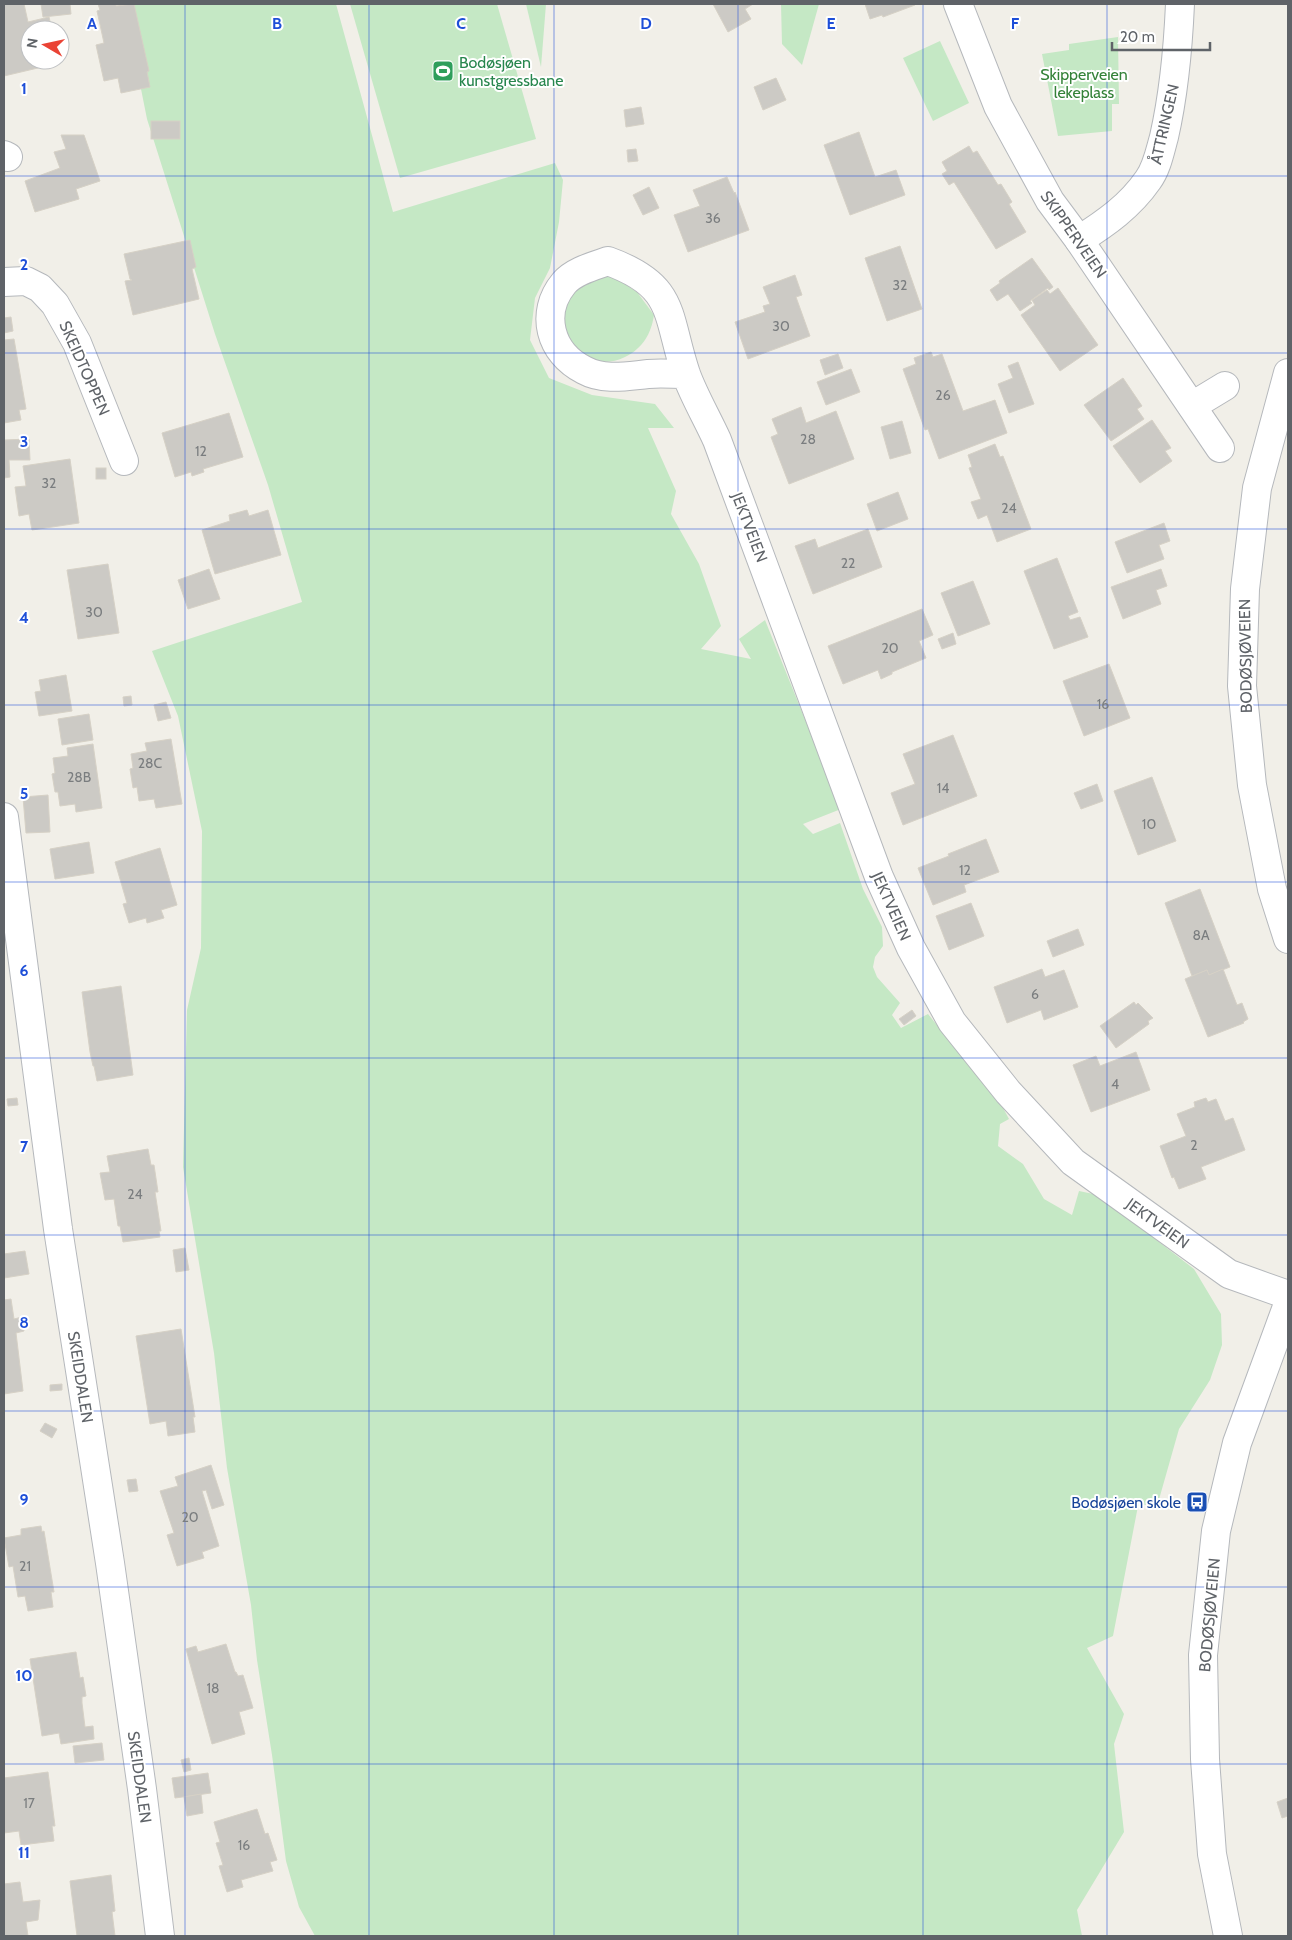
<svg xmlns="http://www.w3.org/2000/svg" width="1292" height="1940" font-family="Cabin,sans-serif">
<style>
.green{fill:#c5e8c5}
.building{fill:#cccac5;stroke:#d6d1c6}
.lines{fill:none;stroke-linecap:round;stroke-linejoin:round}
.minor-casing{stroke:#b5b8bc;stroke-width:30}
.minor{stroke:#fff;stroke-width:28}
.grid{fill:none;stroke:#1d4ed8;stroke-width:1;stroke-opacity:0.55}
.labels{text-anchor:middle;stroke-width:4;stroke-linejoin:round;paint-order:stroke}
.number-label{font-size:14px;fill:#7a7d7f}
.leisure-label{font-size:16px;fill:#27864d;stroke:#fff;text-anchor:start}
.park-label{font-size:16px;fill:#348238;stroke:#fff}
.street-label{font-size:16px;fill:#5f6368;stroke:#fff}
.transit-label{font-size:16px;fill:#164399;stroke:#fff;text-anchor:end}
.grid-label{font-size:16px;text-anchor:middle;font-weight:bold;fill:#1d4ed8;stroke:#fff;stroke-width:4;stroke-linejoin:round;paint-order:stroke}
</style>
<rect width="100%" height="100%" fill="#f1efe8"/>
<g class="green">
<path d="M124 4H336L393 212 555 163 563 180 559 222 550 268 535 298 530 340 549 378 592 395 655 404 674 428H648L676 491 671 514 699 564 721 626 701 649 751 659 739 639 765 620 841 809 803 824 813 834 840 823 863 889 882 927 883 946 875 957 873 967 877 977 900 1003 892 1015 901 1028 928 1014 1002 1106 1009 1119 1000 1124 998 1146 1023 1164 1044 1199 1072 1215 1079 1191 1098 1195 1194 1269 1221 1314 1222 1345 1210 1380 1179 1429 1158 1503 1138 1506 1113 1636 1087 1648 1124 1714 1114 1744 1124 1832 1077 1910 1082 1936H315L299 1907 286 1861 272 1755 257 1660 251 1605 227 1468 214 1353 183 1167 187 1010 201 948 202 831 178 716 152 651 302 602 268 485 215 334 147 119Z"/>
<path d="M350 4H497L536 139 400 178Z"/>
<path d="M526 4H546L541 67Z"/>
<path d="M781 4H819L802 65 782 44Z"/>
<path d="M1118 37 1119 104H1112V131L1058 136 1042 54 1069 50V44Z"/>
<path d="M940 41 969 103 933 121 903 58Z"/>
<path d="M613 276 637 292 654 315C651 334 643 348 625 357 567 385 527 282 613 276Z"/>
</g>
<g class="building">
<path d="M4 4H24L28 22 49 17 52 30H30V60H58L59 63 4 76Z"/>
<path d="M41 4H70L71 14 43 17Z"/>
<path d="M98 4H116V6L134 4 149 71 147 72 150 87 121 93 118 78 104 81 96 45 104 43 97 11 100 10Z"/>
<path d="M713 4H753L745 9 751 19 728 32Z"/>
<path d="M865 4H914L915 5 883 17 882 15 870 19Z"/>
<path d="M776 78 786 100 763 110 754 87Z"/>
<path d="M641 107 644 124 626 127 624 110Z"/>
<rect x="151" y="121" width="29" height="18"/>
<path d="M859 132 875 177 896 170 905 195 850 215 824 145Z"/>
<path d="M61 135H84L100 181 76 189 79 199 35 212 25 181 60 168 54 152 66 149Z"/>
<path d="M969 146 973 153 977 151 998 185 1001 184 1012 202 1009 204 1026 232 996 249 954 182 949 185 942 174 947 171 942 162Z"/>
<path d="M636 149 638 161 628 162 627 150Z"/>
<path d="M727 177 734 193 735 192 749 230 688 252 674 215 700 206 693 190Z"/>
<path d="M649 187 659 208 643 215 633 195Z"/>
<path d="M190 240 196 267 192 269 199 299 133 315 125 281 132 280 130 279 124 254Z"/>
<path d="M900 246 922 309 887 321 865 258Z"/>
<path d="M1032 258 1053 287 1049 290 1048 288 1030 301 1032 303 1020 311 1008 294 997 301 990 290 1000 283 999 281Z"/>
<path d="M795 275 802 295 796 297 810 336 748 359 735 322 765 312 763 306 770 304 763 287Z"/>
<path d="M1058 288 1098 345 1060 371 1021 315 1035 305 1032 300 1047 290 1050 294Z"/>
<path d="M11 317 13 331 4 333V318Z"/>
<path d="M14 339 26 409 19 410 21 420 4 423V340Z"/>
<path d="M931 352 933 357 942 354 963 411 995 400 1007 433 939 459 928 429 925 430 903 369 916 364 914 358Z"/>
<path d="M838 354 843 368 825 375 820 360Z"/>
<path d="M1018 362 1034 404 1009 413 998 384 1013 378 1008 366Z"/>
<path d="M851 369 860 392 826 405 817 382Z"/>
<path d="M1123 378 1142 406 1137 409 1144 419 1111 441 1084 405Z"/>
<path d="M801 407 806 423 836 411 854 459 789 484 771 437 778 434 772 419Z"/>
<path d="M229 413 243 457 203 469 204 472 192 476 191 472 175 477 162 433Z"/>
<path d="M1152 420 1171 448 1165 451 1172 461 1140 483 1113 446Z"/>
<path d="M902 421 911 453 890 459 881 427Z"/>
<path d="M29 439 30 460H9L10 477 4 478V440Z"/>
<path d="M995 444 1000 457 1003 456 1031 529 997 542 987 515 978 519 971 502 981 499 969 468 972 467 968 455Z"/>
<path d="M70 459 79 523 32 530 29 514 19 516 15 487 26 486 23 466Z"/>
<rect x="96" y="468" width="10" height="11"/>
<path d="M898 492 908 519 877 531 867 504Z"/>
<path d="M247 510 249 516 268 510 281 555 215 574 202 530 230 521 229 515Z"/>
<path d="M1164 523 1170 541 1159 545 1164 559 1127 573 1115 542Z"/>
<path d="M868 529 882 567 813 594 795 546 815 539 818 548Z"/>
<path d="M1057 558 1078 612 1068 616 1070 620 1080 617 1088 637 1054 649 1024 571Z"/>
<path d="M108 564 119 633 78 639 67 570Z"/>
<path d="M209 569 220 599 188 609 178 580Z"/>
<path d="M1161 569 1167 586 1156 590 1161 604 1123 619 1111 587Z"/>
<path d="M973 581 990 624 958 636 941 593Z"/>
<path d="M922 609 933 635 919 641 926 658 892 672V674L881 679 878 670 843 684 828 646Z"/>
<path d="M953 633 956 644 942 649 938 639Z"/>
<path d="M1109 664 1130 718 1084 736 1063 681Z"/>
<path d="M66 675 72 711 39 716 35 692 41 691 39 680Z"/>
<path d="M131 696 132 705 124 706 123 697Z"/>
<path d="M166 702 171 718 158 721 154 705Z"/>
<path d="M89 714 93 740 62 745 58 719Z"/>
<path d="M953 735 977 796 903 825 891 793 915 784 903 754Z"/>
<path d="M171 739 182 804 156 808 154 799 139 801 137 787 133 788 130 769 133 768 131 754 147 751 145 743Z"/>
<path d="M93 744 102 808 76 812 75 804 60 806 58 792H55L52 774 55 773 53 758 68 756 67 748Z"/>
<path d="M1152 777 1176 841 1138 855 1114 791Z"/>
<path d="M1097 784 1103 801 1081 809 1074 793Z"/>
<path d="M48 795 50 832 26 833 23 797Z"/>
<path d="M986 839 999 872 964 885 966 892 933 905 918 868 949 856 948 854Z"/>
<path d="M89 842 94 873 55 879 50 849Z"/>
<path d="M160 848 177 905 161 910 164 918 147 923 146 918 129 923 123 904 127 903 115 862Z"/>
<path d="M1200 889 1230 967 1209 975 1207 970 1192 976 1165 903Z"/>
<path d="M971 903 984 936 949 950 936 916Z"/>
<path d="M1078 929 1084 945 1053 957 1047 941Z"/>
<path d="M1042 969 1045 977 1064 970 1078 1007 1044 1020 1041 1010 1007 1023 994 987Z"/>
<path d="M1223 969 1237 1005 1242 1003 1248 1019 1243 1022 1244 1023 1208 1037 1185 979 1207 970 1209 975Z"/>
<path d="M121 986 133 1075 97 1081 94 1066H93L90 1052 82 992Z"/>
<path d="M1134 1002 1136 1005 1138 1003 1153 1018 1148 1021 1149 1024 1116 1048 1100 1026Z"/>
<path d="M912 1010 916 1016 904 1025 899 1019Z"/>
<path d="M1136 1052 1150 1090 1091 1112 1073 1065 1096 1056 1100 1066Z"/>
<path d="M17 1098 18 1105 8 1106 7 1099Z"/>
<path d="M1206 1098 1208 1102 1216 1099 1225 1121 1233 1118 1245 1150 1201 1167 1206 1179 1179 1189 1174 1177 1172 1178 1160 1146 1186 1136 1177 1114 1195 1107 1194 1102Z"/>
<path d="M148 1149 151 1165H154L158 1192H155L161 1231H159L160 1237 123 1242 120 1226H118L114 1199 105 1200 100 1173 110 1172 107 1156Z"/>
<path d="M185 1248 189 1270 176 1272 173 1250Z"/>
<path d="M25 1251 29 1274 4 1278V1254Z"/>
<path d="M11 1299 14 1319 22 1317 24 1331 16 1333 23 1391 4 1394V1300Z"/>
<path d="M181 1329 195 1417H193L195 1432 168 1436 166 1421 150 1424 136 1336Z"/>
<path d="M62 1384V1390L50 1391V1385Z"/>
<path d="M45 1423 57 1429 52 1438 40 1431Z"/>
<path d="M211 1465 224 1505 212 1509 206 1490 202 1491 219 1546 202 1552 204 1558 177 1566 167 1535 174 1533 160 1491 178 1486 175 1477Z"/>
<path d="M136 1479 138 1491 129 1492 127 1480Z"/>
<path d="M41 1526 42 1532 44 1531 54 1592H51L53 1607 28 1611 25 1596 18 1597 13 1566 9 1567 4 1538 21 1535V1529Z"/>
<path d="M226 1644 235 1672H236L238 1676 243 1675 253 1708 239 1712 245 1734 212 1744 186 1649 196 1646 198 1652Z"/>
<path d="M76 1652 80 1678 83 1677 86 1696 82 1697V1703L85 1727 93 1726 94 1739 61 1744 59 1733 42 1736 30 1659Z"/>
<path d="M102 1743 104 1760 75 1763 73 1746Z"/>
<path d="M189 1758 191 1770 184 1772 181 1760Z"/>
<path d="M48 1772 55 1826H52L54 1841 21 1845 19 1831 4 1833V1778Z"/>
<path d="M208 1773 211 1793 175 1798 172 1778Z"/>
<path d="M201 1794 203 1813 187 1816 184 1797Z"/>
<path d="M1288 1798V1816L1282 1818 1277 1802Z"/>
<path d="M257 1809 265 1834 268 1833 277 1860 270 1862 273 1871 241 1880 243 1887 227 1892 219 1866 223 1865 216 1843 220 1842 214 1822Z"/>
<path d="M111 1875 115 1911 112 1912 115 1936H77L70 1881Z"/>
<path d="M20 1882 23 1902 40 1900 38 1920 26 1922 28 1936H4V1884Z"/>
</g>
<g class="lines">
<g class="minor-casing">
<g id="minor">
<path d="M958 4 998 106 1050 201 1079 240 1220 448"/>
<path d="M4 155 8 157"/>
<path d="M1079 240C1106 223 1130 206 1148 180 1157 168 1160 151 1164 137 1174 93 1178 49 1180 4"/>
<path d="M4 282 26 281 40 288 55 304 77 343 124 461"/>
<path d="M1288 373 1257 488 1245 589 1242 686 1252 785 1272 889 1288 939"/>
<path d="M686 374C673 374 660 373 648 374 627 376 604 381 584 370 550 353 539 313 564 283 574 271 594 266 608 261 677 286 666 315 686 374 694 396 707 418 717 440L879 877 911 948 952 1022 1008 1092 1073 1162 1229 1274 1288 1295"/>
<path d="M1192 406 1225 386"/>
<path d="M4 817 58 1229 110 1563 142 1789 160 1936"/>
<path d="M1228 1936 1212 1854 1205 1759 1203 1655 1216 1531 1237 1443 1288 1304"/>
</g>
</g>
<use href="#minor" class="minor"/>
</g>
<path class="grid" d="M185 4V1936M369 4V1936M554 4V1936M738 4V1936M923 4V1936M1107 4V1936M4 176H1288M4 353H1288M4 529H1288M4 705H1288M4 882H1288M4 1058H1288M4 1235H1288M4 1411H1288M4 1587H1288M4 1764H1288"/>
<defs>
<g id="stadium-square" transform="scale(1.125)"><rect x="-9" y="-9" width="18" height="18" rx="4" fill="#2e9e5b" stroke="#fff"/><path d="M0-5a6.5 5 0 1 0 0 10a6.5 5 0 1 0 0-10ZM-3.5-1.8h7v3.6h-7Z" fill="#fff"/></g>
<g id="bus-square" transform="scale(1.125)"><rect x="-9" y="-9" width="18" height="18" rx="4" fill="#1a4fb4" stroke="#fff"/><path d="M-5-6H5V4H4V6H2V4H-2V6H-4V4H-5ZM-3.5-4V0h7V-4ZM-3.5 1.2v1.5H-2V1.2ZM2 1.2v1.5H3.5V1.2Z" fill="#fff"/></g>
</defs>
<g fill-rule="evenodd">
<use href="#stadium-square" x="443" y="71"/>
<use href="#bus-square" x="1197" y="1502"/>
</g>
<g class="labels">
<g class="number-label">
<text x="713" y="223">36</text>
<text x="900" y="290">32</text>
<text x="781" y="331">30</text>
<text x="943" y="400">26</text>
<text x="808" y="444">28</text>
<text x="201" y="456">12</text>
<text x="49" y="488">32</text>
<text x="1009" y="513">24</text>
<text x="848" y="568">22</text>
<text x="94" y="617">30</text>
<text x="890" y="653">20</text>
<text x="1103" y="709">16</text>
<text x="150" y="768">28C</text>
<text x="79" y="782">28B</text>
<text x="943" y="793">14</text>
<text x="1149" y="829">10</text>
<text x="965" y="875">12</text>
<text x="1201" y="940">8A</text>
<text x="1035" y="999">6</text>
<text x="1115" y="1089">4</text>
<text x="1194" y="1150">2</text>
<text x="135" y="1199">24</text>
<text x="190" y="1522">20</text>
<text x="25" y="1571">21</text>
<text x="213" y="1693">18</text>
<text x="29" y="1808">17</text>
<text x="244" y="1850">16</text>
</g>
<g class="leisure-label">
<text x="459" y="68">Bodøsjøen<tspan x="459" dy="18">kunstgressbane</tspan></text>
</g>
<g class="park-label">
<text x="1084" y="80">Skipperveien<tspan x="1084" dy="18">lekeplass</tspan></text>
</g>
<g class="street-label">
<text transform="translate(1164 124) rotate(-77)" y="6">ÅTTRINGEN</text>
<text transform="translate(1074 234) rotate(55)" y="6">SKIPPERVEIEN</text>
<text transform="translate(85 368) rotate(66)" y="6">SKEIDTOPPEN</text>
<text transform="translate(750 527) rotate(69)" y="6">JEKTVEIEN</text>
<text transform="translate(1245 656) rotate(-91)" y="6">BODØSJØVEIEN</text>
<text transform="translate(892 906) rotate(66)" y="6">JEKTVEIEN</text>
<text transform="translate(1158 1223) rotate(36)" y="6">JEKTVEIEN</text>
<text transform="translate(81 1377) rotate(81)" y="6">SKEIDDALEN</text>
<text transform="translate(1209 1615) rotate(-85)" y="6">BODØSJØVEIEN</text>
<text transform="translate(140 1777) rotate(82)" y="6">SKEIDDALEN</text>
</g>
<g class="transit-label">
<text x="1181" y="1508">Bodøsjøen skole</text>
</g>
</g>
<g class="grid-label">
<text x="92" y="29">A</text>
<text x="277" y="29">B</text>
<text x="461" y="29">C</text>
<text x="646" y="29">D</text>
<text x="831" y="29">E</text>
<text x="1015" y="29">F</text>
<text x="24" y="94">1</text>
<text x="24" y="270">2</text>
<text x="24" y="447">3</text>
<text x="24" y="623">4</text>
<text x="24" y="799">5</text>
<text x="24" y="976">6</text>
<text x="24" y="1152">7</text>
<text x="24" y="1328">8</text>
<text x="24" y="1505">9</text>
<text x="24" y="1681">10</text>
<text x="24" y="1858">11</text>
</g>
<rect width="1292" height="1940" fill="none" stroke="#5f6368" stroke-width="10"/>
<g transform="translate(45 45) rotate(279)"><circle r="24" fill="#ffffff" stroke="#bfc1c3"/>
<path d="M0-4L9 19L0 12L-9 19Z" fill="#ea4335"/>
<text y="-8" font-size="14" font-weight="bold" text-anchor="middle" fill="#5f6368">N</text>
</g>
<path d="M1112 42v8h98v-8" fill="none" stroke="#5f6368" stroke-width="2.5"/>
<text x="1120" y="42" font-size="15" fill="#5f6368" stroke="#ffffff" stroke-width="4" paint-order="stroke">20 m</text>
</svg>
